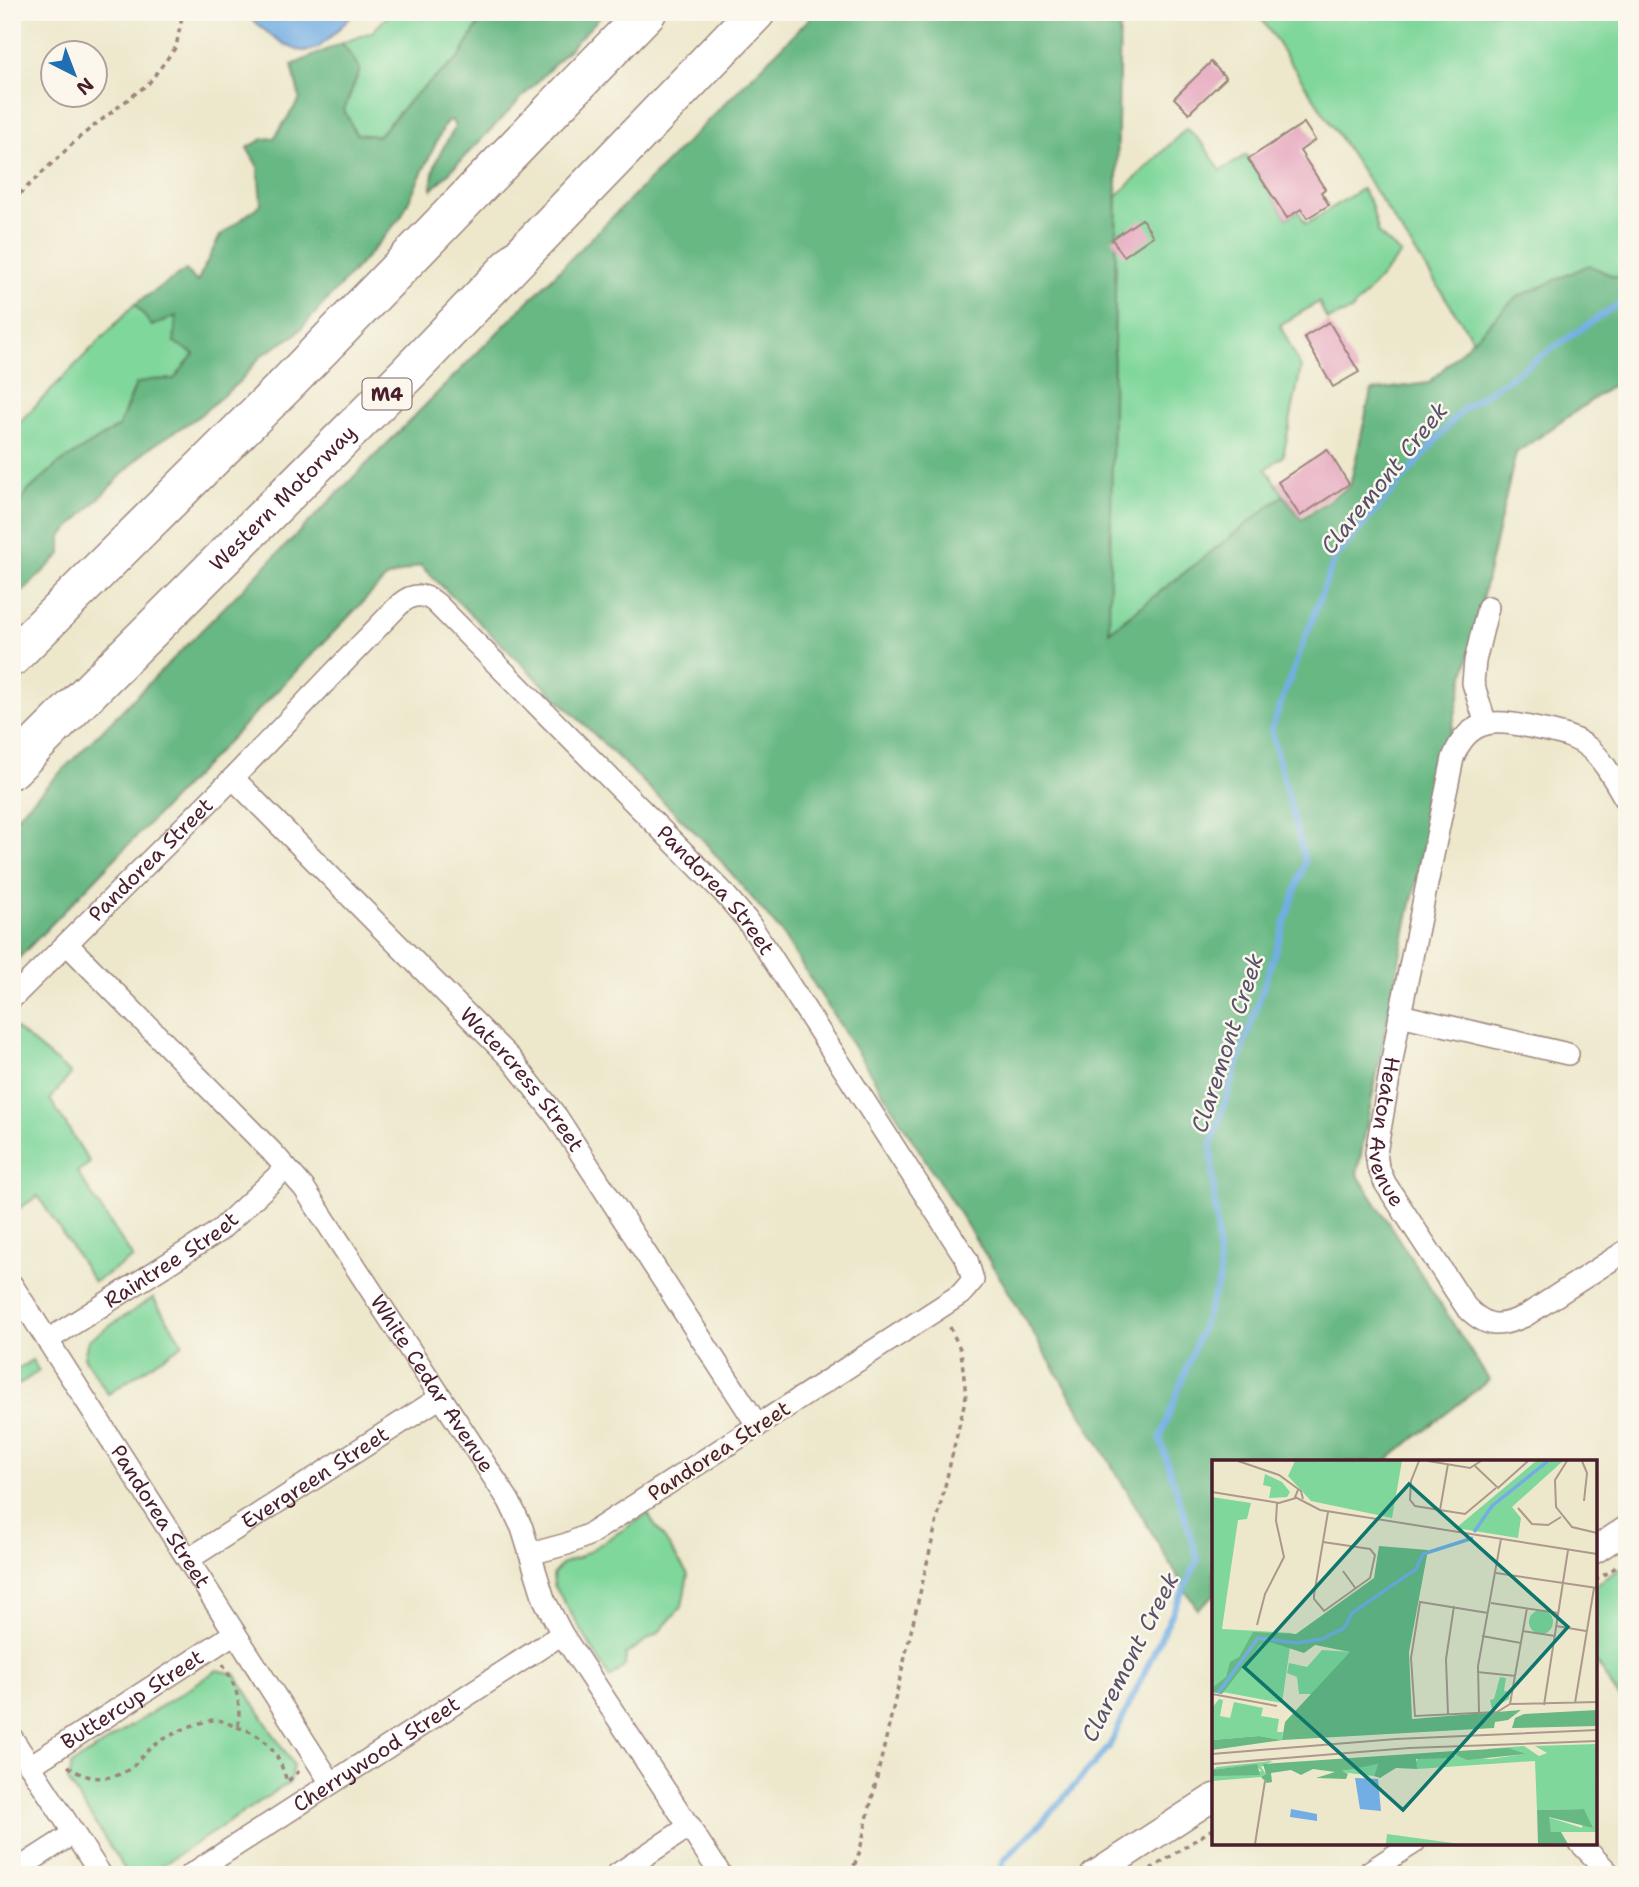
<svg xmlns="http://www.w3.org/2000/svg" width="1639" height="1887" font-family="'Shantell Sans',sans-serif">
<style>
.green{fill:#80d79b;stroke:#657b63;stroke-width:2}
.forest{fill:#68b883;stroke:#596c57;stroke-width:2}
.water{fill:#72aee3;stroke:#5e6687;stroke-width:2}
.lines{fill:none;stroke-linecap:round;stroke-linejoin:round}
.stream{stroke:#72aee3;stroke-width:6}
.building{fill:#e6a8c0}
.minor-casing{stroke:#9c847c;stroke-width:24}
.tertiary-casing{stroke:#9c847c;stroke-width:29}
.motorway-casing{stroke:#9c847c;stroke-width:41}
.path{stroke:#9c847c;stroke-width:3.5;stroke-dasharray:5 5;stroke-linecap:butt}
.minor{stroke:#fff;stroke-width:21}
.tertiary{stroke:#fff;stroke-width:26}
.motorway{stroke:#fff;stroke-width:38}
.labels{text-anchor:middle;stroke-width:5;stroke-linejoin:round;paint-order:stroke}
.shield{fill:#fbf7ec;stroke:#7f6065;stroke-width:2}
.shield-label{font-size:19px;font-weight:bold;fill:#4a1f2b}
.street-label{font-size:21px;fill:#4a1f2b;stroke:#fbf7ec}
.water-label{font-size:23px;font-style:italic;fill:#58516b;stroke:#fbf7ec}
.inset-river{fill:none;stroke:#72aee3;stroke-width:3.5}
.inset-road{fill:none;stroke:#ac988c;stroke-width:2}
.view{fill:#0f766e;fill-opacity:0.15;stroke:#0f766e;stroke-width:3.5}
.inset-edge{fill:none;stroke:#4a1f2b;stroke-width:3.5}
</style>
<rect width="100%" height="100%" fill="#fbf7ec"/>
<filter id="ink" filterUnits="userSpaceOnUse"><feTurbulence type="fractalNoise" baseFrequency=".0143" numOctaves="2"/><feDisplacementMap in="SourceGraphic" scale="14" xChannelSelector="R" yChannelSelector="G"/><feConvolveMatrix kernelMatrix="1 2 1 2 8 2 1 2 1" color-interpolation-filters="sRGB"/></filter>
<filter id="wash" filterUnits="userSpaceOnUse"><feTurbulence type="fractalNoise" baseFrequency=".00686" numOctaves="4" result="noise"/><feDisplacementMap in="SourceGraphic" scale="28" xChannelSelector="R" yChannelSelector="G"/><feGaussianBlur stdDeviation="1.57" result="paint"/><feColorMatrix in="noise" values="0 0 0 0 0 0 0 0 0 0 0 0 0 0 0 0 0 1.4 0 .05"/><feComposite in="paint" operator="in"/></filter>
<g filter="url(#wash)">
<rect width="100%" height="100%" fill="#ede8cc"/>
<g class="green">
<path d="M392 12H485L460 57 415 95 378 136 356 135 344 110 360 69 342 43 372 32Z"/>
<path d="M1257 12H1627V375L1538 438Z"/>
<path d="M1187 128 1203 144 1221 171 1246 155 1287 218 1298 211 1306 224 1362 189 1371 204 1379 234 1401 254 1351 311 1327 320 1319 302 1280 325 1301 368 1283 456 1266 469 1284 495 1108 632 1117 196Z"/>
<path d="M135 304 152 326 176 316 194 354 174 379 150 380 136 384 119 426 57 465 28 491 12 512V430Z"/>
<path d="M14 1027 71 1074 50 1099 90 1163 77 1172 133 1258 94 1282 38 1196 12 1213V1029Z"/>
<path d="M153 1298 183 1344 108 1394 84 1357 88 1340Z"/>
<path d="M32 1360 39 1371 12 1389V1373Z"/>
<path d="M648 1514 688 1575 682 1606 659 1632 626 1654 625 1666 610 1678 554 1585 553 1574 563 1563 578 1558Z"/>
<path d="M1627 1564V1710L1595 1660V1585Z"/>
<path d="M217 1670 235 1674 293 1765 290 1782 147 1875 127 1873 68 1781 71 1765Z"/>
</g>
<g class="forest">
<path d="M485 12H605L432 190C430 167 443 147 455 128L452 120 446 122 401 217 372 251 295 335 261 356 240 381 199 416 145 451 61 537V554L13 601 12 512 28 491 57 465 119 426 136 384 150 380 174 379 194 354 174 342 176 316 152 326 135 304 186 270 197 282 220 236 261 204 258 167 247 148 263 139 274 138 300 99 292 65 342 43 360 69 344 110 356 134 378 136 415 95 460 57Z"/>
<path d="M816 12H1120L1109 632 1284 495 1301 519 1350 486 1371 391 1429 383 1515 298 1589 265 1617 278 1627 263V375L1516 453 1407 921 1357 1174 1489 1380 1384 1462H1214V1595L1197 1609 1004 1284 781 932 704 841 420 565 386 578 12 965V821Z"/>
</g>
<path class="water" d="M242 12H356C344 23 332 37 319 47 296 63 261 26 242 12Z"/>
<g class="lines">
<path class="stream" d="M1001 1875 1003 1861 1041 1823 1109 1747 1198 1559 1160 1439 1220 1279 1211 1145 1305 862 1271 730 1335 558 1463 409 1627 298"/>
</g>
<g id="blocks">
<g class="building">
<path d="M1211 62 1226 78 1189 113 1174 98Z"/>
<path d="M1304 123 1315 140 1300 151 1325 189 1321 192 1329 205 1307 218 1301 209 1287 218 1248 159Z"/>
<path d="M1142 219 1153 236 1124 256 1112 239Z"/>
<path d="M1329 322 1359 372 1333 387 1304 337Z"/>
<path d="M1327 449 1349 484 1300 516 1278 482Z"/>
</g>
</g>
</g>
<g filter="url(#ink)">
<use href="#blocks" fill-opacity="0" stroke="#9c847c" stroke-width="2"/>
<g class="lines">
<g class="minor-casing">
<g id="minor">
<path d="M1486 724 1473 683 1475 661 1488 607"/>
<path id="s1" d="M233 778 511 1059 557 1117 758 1426"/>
<path id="s2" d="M1627 802C1616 784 1605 761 1589 748 1575 736 1557 733 1539 729 1502 721 1470 713 1453 758L1400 1015 1376 1153 1378 1167 1385 1183 1466 1307C1487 1328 1498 1328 1525 1316L1627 1250"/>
<path id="s3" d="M67 944 272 1152 304 1188 509 1501 522 1528 544 1599 562 1634 721 1875"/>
<path id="s4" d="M12 998 233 778 400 604C413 593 425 593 437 604L722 891 746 919 765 947 967 1260 973 1280 961 1294 590 1534 567 1544 530 1554"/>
<path d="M1400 1015 1568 1054"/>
<path id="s5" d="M12 1285 331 1783"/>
<path id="s6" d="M48 1340 219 1231 286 1168"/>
<path id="s7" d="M189 1559 441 1397"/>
<path d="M12 1738 101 1875"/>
<path id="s8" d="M30 1766 235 1633"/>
<path d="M1580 1843 1611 1875"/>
<path d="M12 1873 74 1833"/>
<path id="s9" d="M190 1875 562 1634"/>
<path d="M616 1875 690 1826"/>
<path d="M1364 1875 1414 1843"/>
</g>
</g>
<g class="tertiary-casing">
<g id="tertiary">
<path d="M1595 1550 1627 1529"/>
<path d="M1094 1875 1214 1797"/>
</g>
</g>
<g class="motorway-casing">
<g id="motorway">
<path d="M12 657 288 383 647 12"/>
<path id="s10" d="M12 769 408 373 756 12"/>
</g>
</g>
<g class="path">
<path d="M12 201 81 136 149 83 176 47 183 12"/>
<path d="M1595 1581 1627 1560"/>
<path d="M223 1664C237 1689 241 1699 238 1728"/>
<path d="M68 1766C86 1781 113 1782 132 1767 139 1761 144 1753 151 1748 166 1736 195 1722 214 1720 223 1719 231 1726 240 1728 266 1735 280 1756 287 1782L299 1771"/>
<path d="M850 1875 859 1854 966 1396 961 1351 949 1325"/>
<path d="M1142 1875 1214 1828"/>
</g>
<use href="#minor" class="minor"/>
<use href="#tertiary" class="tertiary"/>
<use href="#motorway" class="motorway"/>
</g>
</g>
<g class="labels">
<rect class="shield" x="362.5" y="378.5" width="49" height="31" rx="5"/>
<g class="shield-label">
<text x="387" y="401">M4</text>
</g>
<g class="street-label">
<text dy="7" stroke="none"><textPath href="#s10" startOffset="383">Western Motorway</textPath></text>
<text dy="7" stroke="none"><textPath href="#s4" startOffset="196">Pandorea Street</textPath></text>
<text dy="7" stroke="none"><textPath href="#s4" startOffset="994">Pandorea Street</textPath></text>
<text dy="7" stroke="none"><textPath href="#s1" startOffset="418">Watercress Street</textPath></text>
<text dy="7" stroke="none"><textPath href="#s2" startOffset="606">Heaton Avenue</textPath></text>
<text dy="7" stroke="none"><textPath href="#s6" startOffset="147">Raintree Street</textPath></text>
<text dy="7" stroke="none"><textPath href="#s3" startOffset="574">White Cedar Avenue</textPath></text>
<text transform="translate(719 1451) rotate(-33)" y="7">Pandorea Street</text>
<text dy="7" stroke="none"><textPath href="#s7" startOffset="150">Evergreen Street</textPath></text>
<text dy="7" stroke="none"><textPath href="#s5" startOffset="275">Pandorea Street</textPath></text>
<text dy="7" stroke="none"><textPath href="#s8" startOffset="122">Buttercup Street</textPath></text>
<text dy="7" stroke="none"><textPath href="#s9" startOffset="222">Cherrywood Street</textPath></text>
</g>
<g class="water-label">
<text transform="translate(1384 478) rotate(-51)" y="8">Claremont Creek</text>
<text transform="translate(1227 1043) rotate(-72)" y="8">Claremont Creek</text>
<text transform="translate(1130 1657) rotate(-63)" y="8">Claremont Creek</text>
</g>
</g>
<g transform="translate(1212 1460)">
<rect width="385" height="385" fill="#ede8cc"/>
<path d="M83 1H190L180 58 99 41 76 16ZM324 1H351L300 47 309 58 306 78 244 68ZM53 14 70 22 78 32 75 37 57 38 59 27 51 25ZM0 37 39 43 35 59 26 60 10 169 80 173 70 243 0 230ZM317 162a12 12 0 1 1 24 0a12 12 0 1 1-24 0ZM110 190 139 192 100 234H87L85 217 75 213 77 203 95 207ZM288 217 294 218 292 231 298 232 297 239 280 249 278 240 282 239ZM7 239 11 240 8 256 18 258 22 242 51 248 49 256 67 259 65 272H71L70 280 47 276 0 280V248ZM385 284V372H339L336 357 370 368 372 349 325 350 323 301 205 309 202 304 207 298H241L245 291 244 295 278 299 313 294 274 289 312 286 327 296 335 293 323 286ZM61 301 49 307 54 314 49 317 0 321V316L50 311 42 305 0 310 5 307ZM166 304 162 316 128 312 152 305ZM175 374 248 384H174Z" fill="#80d79b"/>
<path d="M167 86 216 90 197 192 200 259 309 250 296 260 283 262 282 268 71 280 0 290V280L47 276 70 280 73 262 138 192 103 185 92 193 58 182 48 185 10 234 0 232V228L14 217 18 202 27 197 41 172 84 174 162 118ZM385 250V266L300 268 303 258 312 254ZM296 288 314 294 255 300 244 295 245 291ZM242 291V298L204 299 205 309 184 308 168 318 162 316 166 304 130 311 136 314 134 319 104 318 123 312 101 309 89 315 79 310 59 313 60 322 55 323 49 317 54 314 51 304ZM45 304 48 315 0 316V310ZM372 349 381 368 337 357 339 372H349L356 384H326L325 350Z" fill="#68b883"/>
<path d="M143 318 166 319 169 351 148 349ZM79 349 105 354V361L78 357Z" fill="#72aee3"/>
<path class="inset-river" d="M262 72 280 46 336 1M6 233 46 178 85 183 110 179 132 168 140 153 204 109 211 94 261 78"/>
<path class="inset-road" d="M26 1 67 15 89 31 91 39M207 1 199 21 198 40 203 46 253 54 284 28M216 1 258 8 269 1M355 1 343 20 344 47 360 67 385 73M370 1 375 13 372 41M263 6 286 28 316 1M86 30 83 37 108 50 385 94M0 32 67 43 84 38M306 48 320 64 336 65 349 57M228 50 236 4M111 82 158 89 163 95 158 118 112 151 102 139V135L116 52M131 111 144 129M284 113 385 128M279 143 346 153M276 153 208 142 199 198 203 256 285 252 298 244 315 148M45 165 53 134 72 97 64 61 65 43M344 166 374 171M311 171 343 176M270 176 309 183M265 212 304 216M0 234 65 246M363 243 382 128M298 244 385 242M332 245 356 90M267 253 266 206 289 79M236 254 234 199 242 146M0 294 184 279 385 270M0 304 197 288 385 281M43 384 53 321"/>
<path class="view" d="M197 24 356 167 191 350 32 207Z"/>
<rect width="385" height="385" class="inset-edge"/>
</g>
<rect width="1639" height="1887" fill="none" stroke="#fbf7ec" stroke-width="42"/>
<g transform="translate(74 74) rotate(138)"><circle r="33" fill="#fbf7ec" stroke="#b4a19f" stroke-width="2"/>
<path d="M0-5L12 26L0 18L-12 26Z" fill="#1f6fb2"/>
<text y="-10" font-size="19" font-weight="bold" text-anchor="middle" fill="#4a1f2b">N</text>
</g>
</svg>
